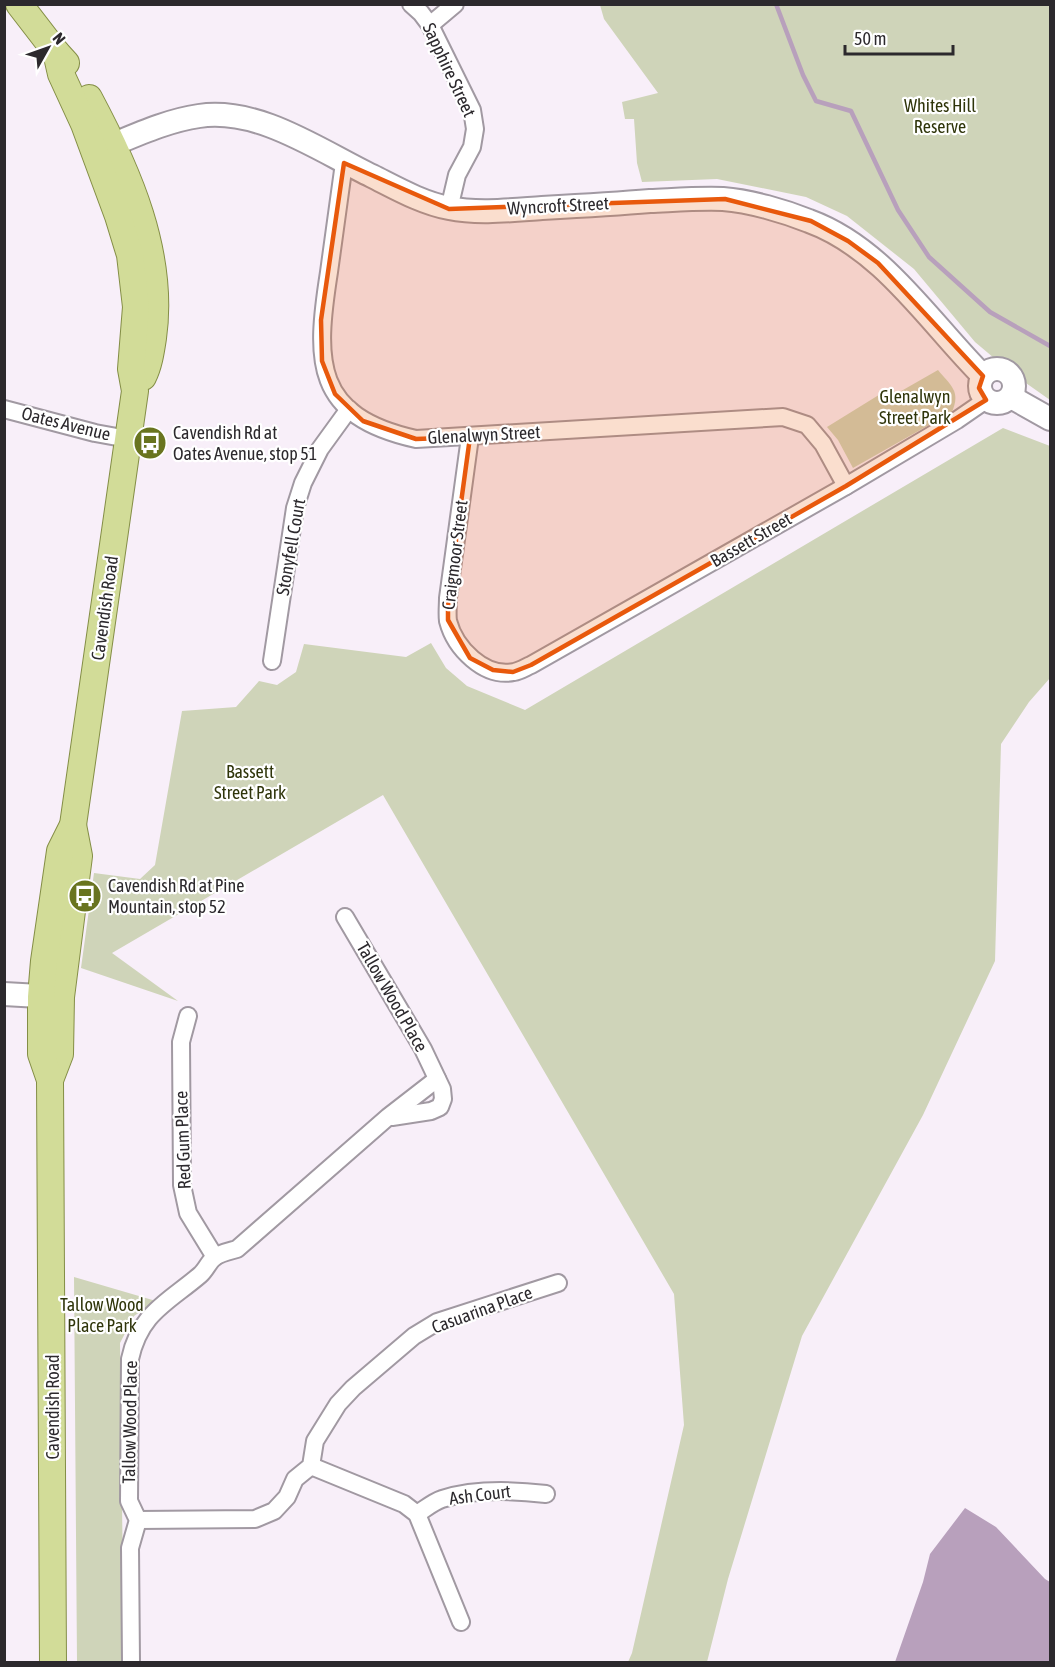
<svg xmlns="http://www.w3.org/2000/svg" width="1055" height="1667" font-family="'Asap Condensed',sans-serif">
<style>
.green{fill:#cfd4b9}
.water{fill:#b8a0bc}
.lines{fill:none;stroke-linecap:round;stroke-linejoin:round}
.stream{stroke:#b8a0bc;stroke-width:4.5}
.street-casing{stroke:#a199a2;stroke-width:20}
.secondary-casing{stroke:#a199a2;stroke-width:26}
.primary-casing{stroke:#848e46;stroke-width:28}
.street{stroke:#fff;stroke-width:16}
.secondary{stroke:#fff;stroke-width:22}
.primary{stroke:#d2dc98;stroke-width:26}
.marked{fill:#e8590c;fill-opacity:0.2;stroke:#e8590c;stroke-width:4.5;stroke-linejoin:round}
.labels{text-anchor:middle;stroke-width:4.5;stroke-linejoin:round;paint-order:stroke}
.street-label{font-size:18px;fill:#2c292d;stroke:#fff}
.park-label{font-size:18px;fill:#2f350a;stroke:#fff}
.poi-label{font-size:18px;fill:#2c292d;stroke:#fff;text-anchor:start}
</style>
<rect width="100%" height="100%" fill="#f8eff9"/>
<g class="green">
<path d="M600 5H1050V400L1013 374 975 342 914 269 847 216 806 197 717 179 642 182 637 163 634 119H625L622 102 658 93 604 19Z"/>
<path d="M938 370C951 386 961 391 952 412L853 468 838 440 827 427 882 393 896 394Z"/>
<path d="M1003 428 1050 446V678L1029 702 1001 744 995 961 923 1115 802 1336 728 1579 707 1662H628L632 1653 684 1425 674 1294 383 795 112 953 178 1001 81 968 94 873 140 879 155 865 182 711 236 707 259 681 277 685 296 672 304 644 406 657 431 643 446 668 467 686 525 710Z"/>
<path d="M74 1277 156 1301 134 1316 120 1343 124 1662H77Z"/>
</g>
<path class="water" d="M965 1508 996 1527 1045 1579 1050 1582V1662H895L923 1582 930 1554Z"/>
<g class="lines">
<path class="stream" d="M776 4 803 75 816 101 851 111 898 210 929 257 990 312 1050 346"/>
<g class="street-casing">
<g id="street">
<path d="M411 4 421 13 430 25 472 110 475 129 472 147 457 175 449 209"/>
<path d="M430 25 455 4"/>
<path d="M344 163C339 199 334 235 329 272 315 361 313 416 416 439L783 417 807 425 823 444 846 486"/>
<path d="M4 409 95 433 128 439"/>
<path d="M470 437 448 598C448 605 447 614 448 621 455 648 484 678 514 672 520 671 526 667 531 665L846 486 957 420 986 400"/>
<path d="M272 661 295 508 303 483 320 449 349 409"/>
<path d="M345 917 423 1049 442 1089 443 1099 440 1107 431 1111 392 1117"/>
<path d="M188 1016 181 1042 182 1185 188 1213 215 1257"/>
<path d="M311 1466 404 1504 417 1514 461 1622"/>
<path d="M417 1514C425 1509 433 1502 442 1499 473 1489 513 1490 546 1494"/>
<path d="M138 1520 255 1519 274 1511 287 1497 295 1479 311 1466 315 1441 338 1404 353 1388 414 1336 437 1322 558 1283"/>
<path d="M131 1662 130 1548 138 1520 129 1501 130 1359C140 1313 167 1303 200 1275 206 1270 209 1261 215 1257 220 1253 230 1251 237 1249L388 1117 437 1079"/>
</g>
</g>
<g class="secondary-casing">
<g id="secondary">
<path d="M97 151C130 138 164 121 199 116 259 107 320 151 372 176 396 188 422 203 449 208 478 214 512 210 542 208 578 206 614 204 650 201 674 200 699 198 723 199 750 201 784 211 809 221 883 248 929 322 983 376"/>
<circle cx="997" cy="386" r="17"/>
<path d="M1011 397 1050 419"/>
<path d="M4 994 57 997"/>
</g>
</g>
<g class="primary-casing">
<g id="primary">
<path d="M19 4 56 52 66 63"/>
<path d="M89 98C128 171 165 254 153 338 151 351 149 365 143 377"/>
<path d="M50 1080 60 1054 61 997 79 856 73 825"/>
<path d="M53 1662 50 1080 41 1054V997L44 961 60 851 73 825 135 391 131 369 136 307 130 255 118 216 84 124 61 74 56 52"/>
</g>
</g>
<use href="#street" class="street"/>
<use href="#secondary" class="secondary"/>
<use href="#primary" class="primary"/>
</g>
<path class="marked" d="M344 163 449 209 725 199 811 221 848 241 878 263 983 376 979 388 986 400 846 486 531 665 513 672 493 670 470 658 448 620V598L470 437 416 439 363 421 335 394 322 361 321 320Z"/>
<defs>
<g id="bus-disc" transform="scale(1.725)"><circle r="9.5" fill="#69741f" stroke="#fff"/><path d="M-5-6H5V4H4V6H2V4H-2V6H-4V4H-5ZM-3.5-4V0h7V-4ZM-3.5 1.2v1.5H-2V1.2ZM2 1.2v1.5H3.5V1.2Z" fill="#fff"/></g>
</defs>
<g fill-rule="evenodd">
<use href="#bus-disc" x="150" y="443"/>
<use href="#bus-disc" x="85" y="896"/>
</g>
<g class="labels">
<g class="street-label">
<text transform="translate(449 70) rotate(65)" y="6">Sapphire Street</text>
<text transform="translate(558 206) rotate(-3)" y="6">Wyncroft Street</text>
<text transform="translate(66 424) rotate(14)" y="6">Oates Avenue</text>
<text transform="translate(484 435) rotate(-3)" y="6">Glenalwyn Street</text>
<text transform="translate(751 540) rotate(-30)" y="6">Bassett Street</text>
<text transform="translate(291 547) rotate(-80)" y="6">Stonyfell Court</text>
<text transform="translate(455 555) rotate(-83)" y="6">Craigmoor Street</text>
<text transform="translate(105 608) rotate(-82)" y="6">Cavendish Road</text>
<text transform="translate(392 997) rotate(60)" y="6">Tallow Wood Place</text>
<text transform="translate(183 1140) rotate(-92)" y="6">Red Gum Place</text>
<text transform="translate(482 1310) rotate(-20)" y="6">Casuarina Place</text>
<text transform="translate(53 1407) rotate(-90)" y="6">Cavendish Road</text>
<text transform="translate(130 1422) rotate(-89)" y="6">Tallow Wood Place</text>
<text transform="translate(480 1495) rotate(-7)" y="6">Ash Court</text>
</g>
<g class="park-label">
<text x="940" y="112">Whites Hill<tspan x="940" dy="21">Reserve</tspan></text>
<text x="915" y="403">Glenalwyn<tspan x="915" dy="21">Street Park</tspan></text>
<text x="250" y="778">Bassett<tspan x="250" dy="21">Street Park</tspan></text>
<text x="102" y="1311">Tallow Wood<tspan x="102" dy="21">Place Park</tspan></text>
</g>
<g class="poi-label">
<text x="173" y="439">Cavendish Rd at<tspan x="173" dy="21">Oates Avenue, stop 51</tspan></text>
<text x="108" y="892">Cavendish Rd at Pine<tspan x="108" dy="21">Mountain, stop 52</tspan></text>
</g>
</g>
<rect width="1055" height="1667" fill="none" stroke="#2c292d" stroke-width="12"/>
<g transform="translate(48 48) rotate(50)" stroke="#ffffff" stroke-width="4.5" paint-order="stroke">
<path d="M0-4.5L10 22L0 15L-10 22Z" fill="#2c292d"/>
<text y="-9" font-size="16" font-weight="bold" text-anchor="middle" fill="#2c292d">N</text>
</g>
<path d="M845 45v9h108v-9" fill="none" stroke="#2c292d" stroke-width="3"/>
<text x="854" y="45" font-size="18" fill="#2c292d" stroke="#ffffff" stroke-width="4.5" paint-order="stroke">50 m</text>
</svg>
